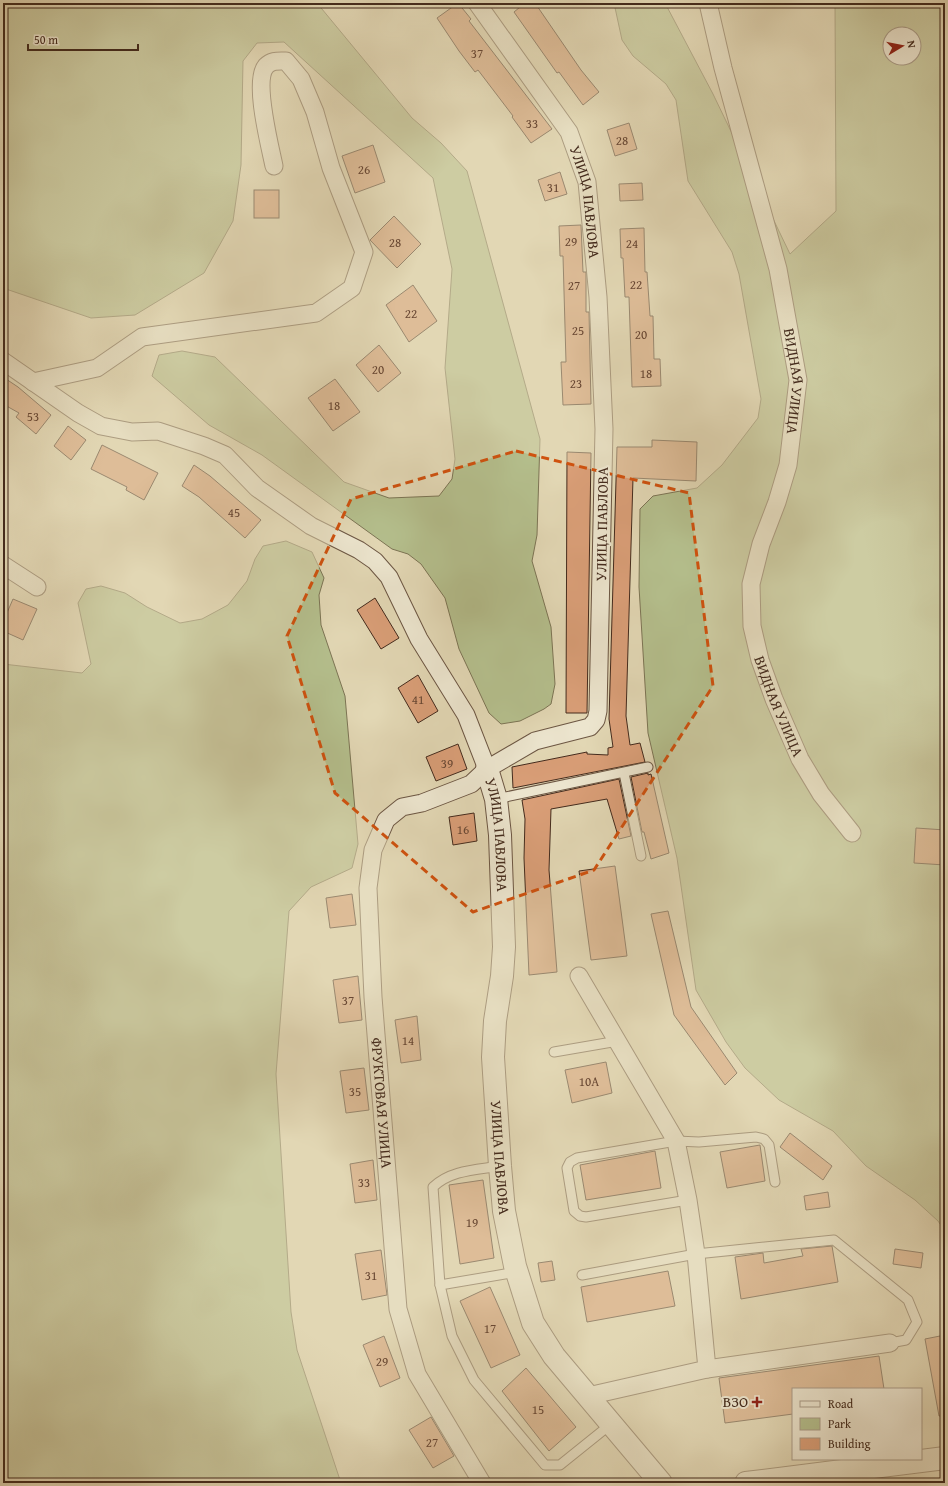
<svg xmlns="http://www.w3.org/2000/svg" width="948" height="1486" font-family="'Gentium Book Plus',serif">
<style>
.green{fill:#b4be8c;stroke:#7c7454;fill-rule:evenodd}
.building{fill:#d99e77;stroke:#442b1d}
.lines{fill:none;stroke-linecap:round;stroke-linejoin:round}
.service-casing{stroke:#6c5643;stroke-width:11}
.minor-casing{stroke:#6c5643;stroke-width:19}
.tertiary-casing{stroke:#6c5643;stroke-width:24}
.service{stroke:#ece5ce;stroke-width:9}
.minor{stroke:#ece5ce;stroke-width:17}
.tertiary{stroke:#ece5ce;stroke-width:22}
.marked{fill:none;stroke:#cf520f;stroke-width:3;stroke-dasharray:8 5;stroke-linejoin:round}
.poi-dot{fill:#8f2418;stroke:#ece5ce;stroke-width:1.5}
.labels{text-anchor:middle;stroke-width:4;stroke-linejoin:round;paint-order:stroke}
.number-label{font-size:13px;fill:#694834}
.street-label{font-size:15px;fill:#442b1d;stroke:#ece5ce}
.poi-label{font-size:15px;fill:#442b1d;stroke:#ece5ce;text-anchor:end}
</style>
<rect width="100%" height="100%" fill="#e2d7b4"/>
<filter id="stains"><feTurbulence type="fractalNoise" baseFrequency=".005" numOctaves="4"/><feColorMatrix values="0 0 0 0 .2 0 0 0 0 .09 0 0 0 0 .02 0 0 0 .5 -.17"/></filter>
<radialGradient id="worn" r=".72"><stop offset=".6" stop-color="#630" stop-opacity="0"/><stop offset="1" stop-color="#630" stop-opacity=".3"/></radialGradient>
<g class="green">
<path d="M3 3H317L412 118 441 143 467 171 540 439 537 535 532 561 551 627 555 684 551 704 544 709 520 721 501 724 489 713 459 649 445 598 421 564 408 554 392 549 262 455 209 425 152 376 159 355 182 351 215 357 344 482 389 498 439 496 452 479 455 459 445 368 452 269 433 178 284 42 257 43 243 61 241 165 233 221 204 273 135 315 91 318 3 288Z"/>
<path d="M614 3H665L713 94 790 254 836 211 835 3H945V1231L938 1221 915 1200 866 1166 833 1131 779 1100 745 1068 726 1042 696 990 677 858 648 733 639 587 640 509 653 496 697 488 722 465 758 418 761 399 739 274 732 252 688 181 676 100 666 84 633 56 622 40ZM890 34H914V58H890Z"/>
<path d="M286 541 312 552 324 578 319 595 321 625 345 696 358 844 352 868 311 887 289 911 276 1074 291 1312 297 1350 341 1483H3V664L82 673 91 664 78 603 86 589 101 586 125 593 147 607 180 623 202 619 228 605 247 581 255 559 263 546Z"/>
</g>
<g class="building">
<path d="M458 3 471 19 469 21 552 129 531 143 512 117 513 116 478 70 475 72 459 51 437 18Z"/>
<path d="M525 3H535L581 70 599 92 583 105 559 72 557 73 514 12Z"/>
<path d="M629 123 637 149 615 156 607 130Z"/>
<path d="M373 145 385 182 355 193 342 156Z"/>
<path d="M560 172 567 194 545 201 538 180Z"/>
<path d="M642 183 643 200 620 201 619 184Z"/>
<rect x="254" y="190" width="25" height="28"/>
<path d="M394 216 421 244 397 268 370 240Z"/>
<path d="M581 225 583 272H586V312H589L591 404 563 405 561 362H566L563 256H560L559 226Z"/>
<path d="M644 228 645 272H647L650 316H653L654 359H660L661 386 632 387 629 297H625L623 258H621L620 229Z"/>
<path d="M413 285 437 321 409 342 386 305Z"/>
<path d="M379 345 401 373 378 392 356 365Z"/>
<path d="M3 377 18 387 51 415 36 434 16 417 19 413 3 404Z"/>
<path d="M335 379 360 412 333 431 308 398Z"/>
<path d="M68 426 86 440 71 460 54 446Z"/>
<path d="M652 440 697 442 696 481 633 478 626 716 630 745 640 743 645 762 513 788 512 767 587 752V754L608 755V748L613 747 609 719 617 447H652Z"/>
<path d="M102 445 158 473 144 500 126 490 127 487 91 469Z"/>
<path d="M567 452 591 453 587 713H566Z"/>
<path d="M194 465 210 476 261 520 245 538 199 497 182 486Z"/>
<path d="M375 598 399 638 381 649 357 610Z"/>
<path d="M13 599 37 609 23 640 3 631V622Z"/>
<path d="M418 675 438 711 418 723 398 688Z"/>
<path d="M458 744 467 769 436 781 426 757Z"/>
<path d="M648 773V775L651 774 669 853 651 859 644 832H642L631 777Z"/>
<path d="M619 779 631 836 619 839 607 799 551 809 549 870 557 972 529 975 524 858 525 819 522 800Z"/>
<path d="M474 813 477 841 453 845 449 817Z"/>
<path d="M916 828 945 830V865L914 863Z"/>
<path d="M615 866 627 956 591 960 579 871Z"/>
<path d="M352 894 356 925 330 928 326 898Z"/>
<path d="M668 911 691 1007 737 1073 725 1085 674 1015 651 914Z"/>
<path d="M358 976 362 1020 339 1023 333 980Z"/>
<path d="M417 1016 421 1060 401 1063 395 1020Z"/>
<path d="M606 1062 612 1093 572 1103 565 1070Z"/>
<path d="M364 1068 369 1110 346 1113 340 1071Z"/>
<path d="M790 1133 832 1166 823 1180 780 1147Z"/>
<path d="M760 1145 765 1181 727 1188 720 1152Z"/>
<path d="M655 1151 661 1188 586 1200 580 1165Z"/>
<path d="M373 1160 377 1200 355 1203 350 1164Z"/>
<path d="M483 1180 494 1258 460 1264 449 1185Z"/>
<path d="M828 1192 830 1207 806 1210 804 1196Z"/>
<path d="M832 1246 838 1282 741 1299 735 1257 763 1253 764 1263 803 1256 801 1249Z"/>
<path d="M895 1249 923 1253 921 1268 893 1264Z"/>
<path d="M381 1250 387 1295 362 1300 355 1254Z"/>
<path d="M552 1261 555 1280 541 1282 538 1263Z"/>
<path d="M668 1271 675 1306 587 1322 581 1287Z"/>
<path d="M490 1287 520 1355 491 1368 460 1301Z"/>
<path d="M945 1335V1416H939L925 1339Z"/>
<path d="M384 1336 400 1378 380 1387 363 1345Z"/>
<path d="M879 1356 884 1389H793V1414L725 1423 719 1378Z"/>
<path d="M526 1368 576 1427 549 1451 502 1391Z"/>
<path d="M431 1417 454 1456 433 1468 409 1430Z"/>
</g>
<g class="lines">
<g class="service-casing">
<g id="service">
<path d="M624 773 641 856"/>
<path d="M496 799 648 767"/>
<path d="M554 1052 618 1041"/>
<path d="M500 1166C476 1170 451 1170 433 1187L440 1285 452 1336 474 1380 545 1465H560L611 1424"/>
<path d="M688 1200 586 1217 580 1216 574 1211 567 1168 570 1162 577 1158 676 1141 699 1142 756 1137 764 1139 769 1145 775 1182"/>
<path d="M582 1275 696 1254 834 1240 908 1300 917 1322 906 1340 890 1343"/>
<path d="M440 1285 517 1272"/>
</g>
</g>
<g class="minor-casing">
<g id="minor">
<path id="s1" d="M477 3 569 132 587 182 598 297 604 429 598 711 596 720 590 727 535 741 487 769 471 784 422 803 402 807 386 820 373 850 368 888 373 997 398 1309 417 1374 482 1483"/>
<path id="s2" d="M708 3 723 68 778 269 798 380 788 465 777 502 761 544 751 584 752 626 760 660 774 699 800 759 821 794 852 833"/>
<path d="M3 361 78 413 101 426 132 432 158 431 204 446 225 455 257 488 311 526 359 550 375 561 389 577 419 639 466 715 487 769"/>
<path d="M33 382 97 368 142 337 316 313 352 288 364 252 331 168 315 112 301 79 286 61C278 61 272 60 266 66 253 81 270 146 274 166"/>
<path d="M3 565 37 587"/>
<path d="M579 976 676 1141 688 1200 696 1254 707 1369 588 1396"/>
<path d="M707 1369 890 1343"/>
</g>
</g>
<g class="tertiary-casing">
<g id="tertiary">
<path id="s3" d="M487 769 496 799 500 835 504 947 502 976 495 1021 493 1057 500 1166 504 1211 515 1266 533 1323 554 1356 661 1483"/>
<path d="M746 1483 945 1458"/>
</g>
</g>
<use href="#service" class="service"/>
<use href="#minor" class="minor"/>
<use href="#tertiary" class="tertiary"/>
</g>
<path d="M0 0H948V1486H0ZM516 451 689 493 713 686 594 870 473 912 335 793 287 636 351 499Z" fill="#e2d7b4" fill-opacity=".55" fill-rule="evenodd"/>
<path class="marked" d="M516 451 689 493 713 686 594 870 473 912 335 793 287 636 351 499Z"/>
<path class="poi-dot" d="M755 1396h4v4h4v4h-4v4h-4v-4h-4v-4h4z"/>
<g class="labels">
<g class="number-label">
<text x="477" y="58">37</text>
<text x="532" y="128">33</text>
<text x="622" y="145">28</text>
<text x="364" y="174">26</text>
<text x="553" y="192">31</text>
<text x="571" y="246">29</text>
<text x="395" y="247">28</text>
<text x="632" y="248">24</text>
<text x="636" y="289">22</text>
<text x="574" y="290">27</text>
<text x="411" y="318">22</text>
<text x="578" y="335">25</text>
<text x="641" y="339">20</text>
<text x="378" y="374">20</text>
<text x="646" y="378">18</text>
<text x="576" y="388">23</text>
<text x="334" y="410">18</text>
<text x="33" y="421">53</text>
<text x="234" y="517">45</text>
<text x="418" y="704">41</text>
<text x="447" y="768">39</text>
<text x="463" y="834">16</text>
<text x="348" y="1005">37</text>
<text x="408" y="1045">14</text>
<text x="589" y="1086">10А</text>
<text x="355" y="1096">35</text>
<text x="364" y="1187">33</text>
<text x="472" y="1227">19</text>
<text x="371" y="1280">31</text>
<text x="490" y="1333">17</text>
<text x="382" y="1366">29</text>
<text x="538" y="1414">15</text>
<text x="432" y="1447">27</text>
</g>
<g class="street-label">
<text dy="5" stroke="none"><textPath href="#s1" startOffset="231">УЛИЦА ПАВЛОВА</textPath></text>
<text dy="5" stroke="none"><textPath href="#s2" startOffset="389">ВИДНАЯ УЛИЦА</textPath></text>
<text transform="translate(602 524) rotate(-89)" y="5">УЛИЦА ПАВЛОВА</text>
<text dy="5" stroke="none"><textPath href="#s2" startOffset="725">ВИДНАЯ УЛИЦА</textPath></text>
<text dy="5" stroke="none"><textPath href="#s3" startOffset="67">УЛИЦА ПАВЛОВА</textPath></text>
<text dy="5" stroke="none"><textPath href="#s1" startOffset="1274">ФРУКТОВАЯ УЛИЦА</textPath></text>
<text dy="5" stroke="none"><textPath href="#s3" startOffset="391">УЛИЦА ПАВЛОВА</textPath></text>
</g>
<g class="poi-label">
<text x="748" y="1407">ВЗО</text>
</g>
</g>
<rect width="948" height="1486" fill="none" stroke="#e2d7b4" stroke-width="16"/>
<rect x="4" y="4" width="940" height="1478" fill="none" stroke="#442b1d" stroke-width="2"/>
<rect x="8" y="8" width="932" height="1470" fill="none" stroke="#442b1d"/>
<rect x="792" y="1388" width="130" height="72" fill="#ece5ce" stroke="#a99b87"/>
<rect x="800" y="1401" width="20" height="6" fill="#ece5ce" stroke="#a99b87"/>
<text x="828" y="1408" font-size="12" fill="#442b1d">Road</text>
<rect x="800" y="1418" width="20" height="12" fill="#b4be8c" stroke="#a99b87"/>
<text x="828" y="1428" font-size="12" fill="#442b1d">Park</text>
<rect x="800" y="1438" width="20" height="12" fill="#d99e77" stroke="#a99b87"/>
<text x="828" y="1448" font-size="12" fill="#442b1d">Building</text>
<g transform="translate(902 46) rotate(80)"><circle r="19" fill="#ece5ce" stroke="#a99b87"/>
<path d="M0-3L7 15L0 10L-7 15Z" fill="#8f2418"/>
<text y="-6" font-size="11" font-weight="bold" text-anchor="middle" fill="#442b1d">N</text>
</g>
<path d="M28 44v6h110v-6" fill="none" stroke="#442b1d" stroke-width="2"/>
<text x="34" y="44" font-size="12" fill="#442b1d" stroke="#ece5ce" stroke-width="3" paint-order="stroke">50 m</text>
<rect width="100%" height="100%" filter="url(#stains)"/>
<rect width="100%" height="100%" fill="url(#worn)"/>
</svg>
